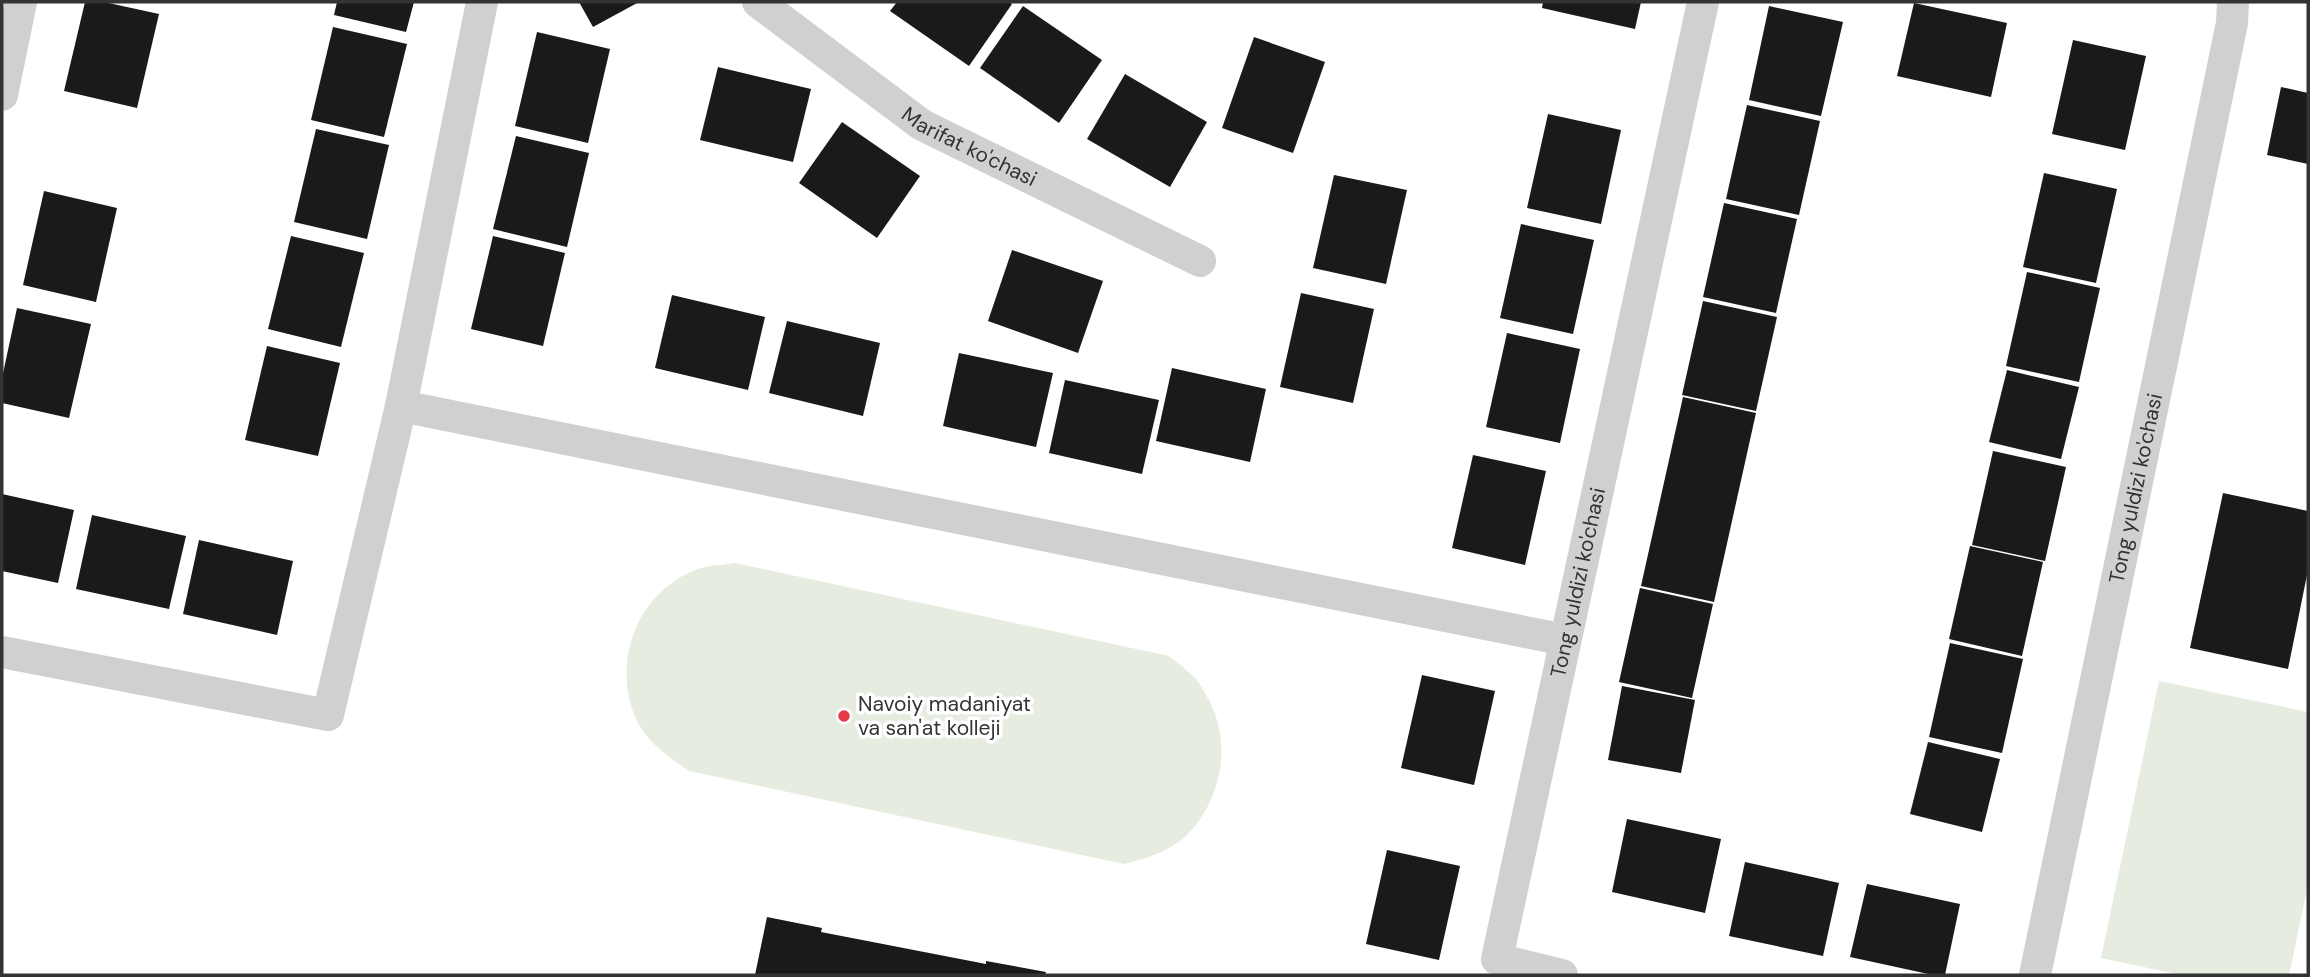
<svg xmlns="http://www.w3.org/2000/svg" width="2310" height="977" font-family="'DM Sans',sans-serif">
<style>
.green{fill:#e6ecdf}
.building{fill:#1a1a1a}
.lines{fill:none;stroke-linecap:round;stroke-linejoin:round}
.minor{stroke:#d0d0d0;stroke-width:32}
.poi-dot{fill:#e63946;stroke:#fff;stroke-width:2.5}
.labels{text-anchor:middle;stroke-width:7;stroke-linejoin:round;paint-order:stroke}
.street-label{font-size:21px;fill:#333;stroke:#fff}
.poi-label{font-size:21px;fill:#333;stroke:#fff;text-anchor:start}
</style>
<rect width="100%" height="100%" fill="#fff"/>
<g class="green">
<path d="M735 563 1169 656C1178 663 1187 670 1194 677 1199 682 1203 689 1206 695 1233 740 1223 798 1187 835 1169 852 1147 858 1124 864L689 771C669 757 647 743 636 719 611 662 637 591 698 569 709 565 724 565 735 563Z"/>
<path d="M2159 681 2308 712V885L2289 975H2181L2101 958Z"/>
</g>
<g class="building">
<path d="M85 2H104L159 14 137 108 64 91Z"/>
<path d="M337 2H414L406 32 334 15Z"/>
<path d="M579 2H639L593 27Z"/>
<path d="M897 2H1009L1012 4 969 66 890 11Z"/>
<path d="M1543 2H1641L1635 29 1542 8Z"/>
<path d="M1914 3 2007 23 1991 97 1897 76Z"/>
<path d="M1023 6 1102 60 1059 123 980 68Z"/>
<path d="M1769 6 1843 22 1821 116 1749 100Z"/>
<path d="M333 27 407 44 384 137 311 120Z"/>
<path d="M537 32 610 49 588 143 515 126Z"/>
<path d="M1254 37 1325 62 1293 153 1222 128Z"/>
<path d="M2073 40 2146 56 2125 150 2052 134Z"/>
<path d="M718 67 811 89 793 162 700 140Z"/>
<path d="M1125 74 1207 122 1170 187 1087 139Z"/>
<path d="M2281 87 2308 93V164L2267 155Z"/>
<path d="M1747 105 1820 121 1799 215 1726 199Z"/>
<path d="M1548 114 1621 130 1601 224 1527 208Z"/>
<path d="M842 122 920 176 877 238 799 183Z"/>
<path d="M316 129 389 145 367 239 294 222Z"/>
<path d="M516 136 589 153 567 247 493 229Z"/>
<path d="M2044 173 2117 189 2096 283 2023 267Z"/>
<path d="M1334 175 1407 190 1386 284 1313 268Z"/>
<path d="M44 191 117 208 96 302 23 285Z"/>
<path d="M1724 203 1797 219 1776 313 1703 297Z"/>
<path d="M1521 224 1594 240 1573 334 1500 318Z"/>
<path d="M291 236 364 253 341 347 268 329Z"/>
<path d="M493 236 565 253 543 346 471 329Z"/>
<path d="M1012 250 1103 281 1078 353 988 321Z"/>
<path d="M2027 272 2100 288 2079 382 2006 366Z"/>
<path d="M1301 293 1374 309 1353 403 1280 387Z"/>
<path d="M672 295 765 317 748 390 655 368Z"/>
<path d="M1703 301 1777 317 1756 411 1682 395Z"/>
<path d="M17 308 91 324 69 418 2 403V378Z"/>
<path d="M787 321 880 343 863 416 769 393Z"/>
<path d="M1507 333 1580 349 1560 443 1486 427Z"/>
<path d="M267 346 340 363 318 456 245 440Z"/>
<path d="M959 353 1053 373 1036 447 943 426Z"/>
<path d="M1172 368 1266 389 1250 462 1156 441Z"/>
<path d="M2007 370 2079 387 2061 459 1989 442Z"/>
<path d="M1065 380 1159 400 1142 474 1049 453Z"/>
<path d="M1683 397 1756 413 1714 602 1641 586Z"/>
<path d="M1993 451 2066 467 2045 561 1972 545Z"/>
<path d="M1473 455 1546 471 1525 565 1452 548Z"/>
<path d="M2223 493 2308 511V570L2288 669 2190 648Z"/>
<path d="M2 494 74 510 58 583 2 571Z"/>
<path d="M92 515 186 536 169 609 76 589Z"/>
<path d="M199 540 293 561 277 635 183 614Z"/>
<path d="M1970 546 2043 562 2022 656 1949 639Z"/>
<path d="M1640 588 1713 604 1692 698 1619 682Z"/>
<path d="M1950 643 2023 659 2002 753 1929 737Z"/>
<path d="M1422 675 1495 691 1474 785 1401 768Z"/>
<path d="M1622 686 1695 700 1681 773 1608 760Z"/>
<path d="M1928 742 2000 759 1982 832 1910 814Z"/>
<path d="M1627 819 1721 839 1705 913 1612 892Z"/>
<path d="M1387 850 1460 866 1439 960 1366 944Z"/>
<path d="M1745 862 1839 883 1823 956 1729 936Z"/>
<path d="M1867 884 1960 904 1945 975H1933L1850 957Z"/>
<path d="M767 917 822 928 821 932 986 964V961L1046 972 1045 975H755Z"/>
</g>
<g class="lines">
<g class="minor">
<path id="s1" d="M758 2 922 125 1200 261"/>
<path d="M2 95 21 2"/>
<path d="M401 406 1565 640"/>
<path d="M2 652 328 715 401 406 482 2"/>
<path id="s2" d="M1562 975 1497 959 1703 2"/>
<path id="s3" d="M2035 975 2232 23 2233 2"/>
</g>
</g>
<circle class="poi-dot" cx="844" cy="716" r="7"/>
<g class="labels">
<g class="street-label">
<text dy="7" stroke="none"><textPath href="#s1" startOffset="257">Marifat ko'chasi</textPath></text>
<text dy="7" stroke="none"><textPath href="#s3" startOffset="497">Tong yuldizi ko'chasi</textPath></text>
<text dy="7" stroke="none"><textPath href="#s2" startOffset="452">Tong yuldizi ko'chasi</textPath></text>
</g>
<g class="poi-label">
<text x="858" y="711">Navoiy madaniyat<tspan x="858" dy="24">va san'at kolleji</tspan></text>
</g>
</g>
<rect width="2310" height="977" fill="none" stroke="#333333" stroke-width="7"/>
</svg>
